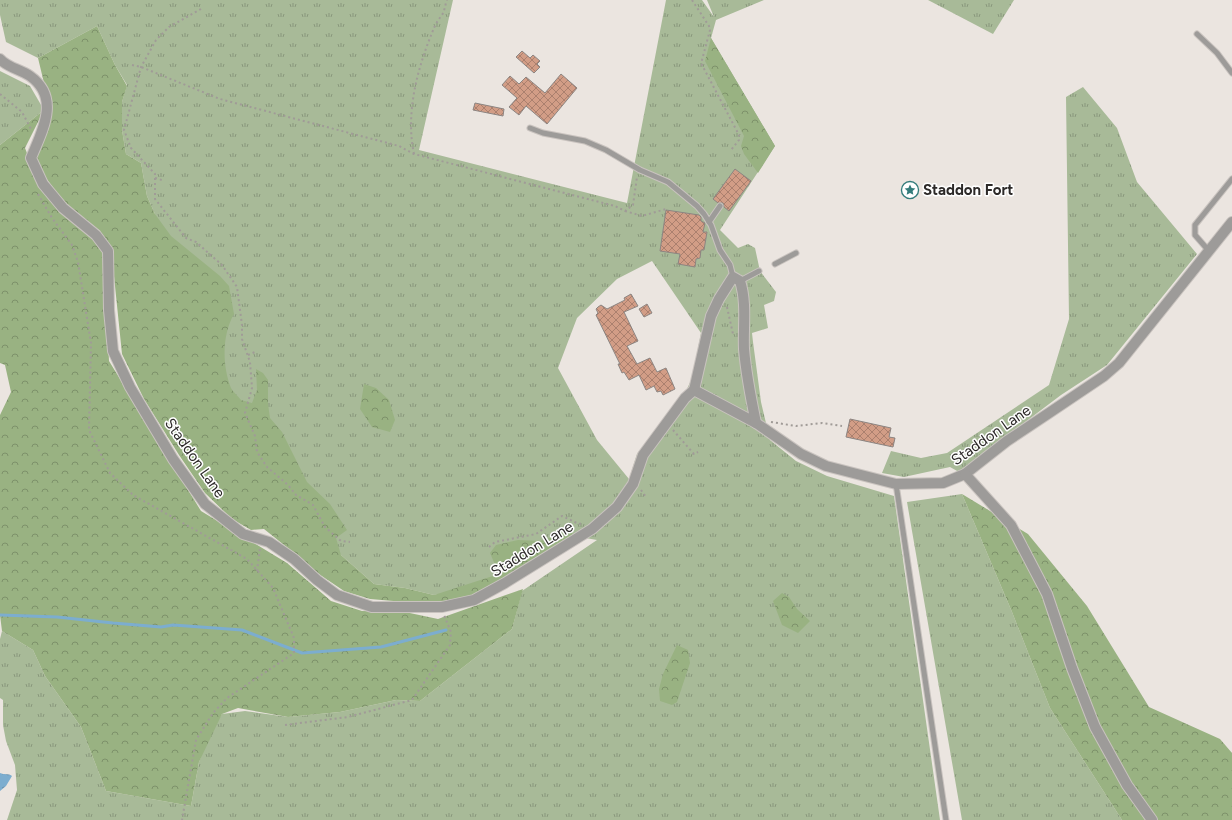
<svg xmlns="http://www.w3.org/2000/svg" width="1232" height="820" font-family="Figtree,sans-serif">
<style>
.grass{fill:url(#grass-tufts);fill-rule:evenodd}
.forest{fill:url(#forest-crowns)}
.water{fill:url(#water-ripples)}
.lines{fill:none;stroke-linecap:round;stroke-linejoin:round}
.stream{stroke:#7cadcf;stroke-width:3}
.building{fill:url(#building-cross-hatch);stroke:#8c8582}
.service-casing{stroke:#c9c3bf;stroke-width:7}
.minor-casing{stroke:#c9c3bf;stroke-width:12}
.path{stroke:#a09b97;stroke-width:2;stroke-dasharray:2 3;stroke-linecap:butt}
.service{stroke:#9d9b99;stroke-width:5}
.minor{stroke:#9d9b99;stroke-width:10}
.labels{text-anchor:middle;stroke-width:3;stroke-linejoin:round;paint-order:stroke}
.poi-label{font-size:15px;font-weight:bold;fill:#2c2928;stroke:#fff;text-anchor:start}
.street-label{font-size:15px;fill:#2c2928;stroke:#fff}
</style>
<defs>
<pattern id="grass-tufts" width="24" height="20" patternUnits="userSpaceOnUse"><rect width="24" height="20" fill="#a8ba98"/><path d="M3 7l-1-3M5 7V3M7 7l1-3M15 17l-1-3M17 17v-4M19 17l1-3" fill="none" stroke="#89977c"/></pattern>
<pattern id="forest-crowns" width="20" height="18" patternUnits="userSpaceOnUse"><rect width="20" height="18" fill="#99b282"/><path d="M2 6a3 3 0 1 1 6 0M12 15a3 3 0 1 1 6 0" fill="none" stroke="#7d916a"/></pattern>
<pattern id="water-ripples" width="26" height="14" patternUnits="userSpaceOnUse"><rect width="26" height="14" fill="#7cadcf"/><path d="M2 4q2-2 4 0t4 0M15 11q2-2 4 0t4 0" fill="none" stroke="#668da8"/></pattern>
<pattern id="building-cross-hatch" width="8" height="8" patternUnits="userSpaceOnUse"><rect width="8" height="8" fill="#d29d86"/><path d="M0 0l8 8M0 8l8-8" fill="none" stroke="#ab806e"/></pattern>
</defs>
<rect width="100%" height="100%" fill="#ebe5e0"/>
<g class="grass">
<path d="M0 0H453L419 150 627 203 666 0H702L714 17 707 0H764L716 20 711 38 775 146 720 230 738 248 748 244 755 248 760 271 776 292 774 301 764 305 768 328 752 333 753 342 761 402 770 440 796 461 827 476 894 496 940 820H7L17 790 15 765 6 741 3 725V700L0 698V639L2 631 33 650 45 676 81 727 106 791 191 806 199 762 210 732 222 714 245 711 288 717 340 712 396 700 420 701 512 629 522 591 597 540 574 536 505 582 434 595 405 588 374 584 341 555 178 389 155 214 147 196 141 163 126 154 122 130V102L127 85 115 65 97 26 38 58 6 42 0 15ZM652 261 701 333 692 378 687 389 637 454 629 479 597 440 558 368 577 318 617 279Z"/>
<path d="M928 0H1014L993 34Z"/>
<path d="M0 71 30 86 44 110 0 145Z"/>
<path d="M1083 87 1117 128 1137 182 1197 254 1107 365 1061 395 959 472 950 467 904 477 882 473 891 451 921 458 947 453 1049 385 1069 319 1066 97Z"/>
<path d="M962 494 1012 612 1050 708 1122 820H962L907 502Z"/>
</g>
<g class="forest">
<path d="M97 26 115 65 127 86 122 102V130L126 154 141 163 147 196 155 214 171 236 220 276 229 286 234 314C222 335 222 365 231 388 233 392 238 396 241 400L252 403 257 390 256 369 263 373 268 380V404L270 418 282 432 307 482 330 504 347 530 336 538 341 555 374 584 405 588 434 595 499 574 490 553 496 545 518 540 540 541 570 531 574 536 472 598 440 605 370 599 344 591 307 566 289 549 264 529 251 530 232 519 205 493 179 455 144 399 122 354 111 247 99 230 66 205 40 170 35 156 51 112 38 58Z"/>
<path d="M711 38 775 146 758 173 744 154 741 146 744 136 705 61Z"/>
<path d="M44 110 25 148 39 184 93 237 104 253 109 361 201 511 287 563 331 601 362 611 405 612 438 619 523 589 512 629 420 701 396 700 340 712 288 717 238 708 222 714 199 762 191 806 106 791 81 727 45 676 33 650 2 631 0 615V415L11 392 5 365 0 363V145Z"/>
<path d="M364 384 376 388 389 400 395 420 390 432 372 427 360 409Z"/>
<path d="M962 494 1028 534 1087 606 1149 707 1220 739 1232 753V820H1122L1050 708 1012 612Z"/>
<path d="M782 593 789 597 797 609 810 621 798 633 782 625 773 601Z"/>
<path d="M677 645 688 650 690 663 677 702 672 705 660 701 659 689 663 674Z"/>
</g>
<path class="water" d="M0 773C4 775 8 773 12 776L6 786 0 791Z"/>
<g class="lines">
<path class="stream" d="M0 615 57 617 113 623 161 627 173 625 242 630 302 653 381 647 446 630"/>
</g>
<g class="building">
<path d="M522 51 530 58 533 55 540 61 537 64 540 67 534 73 516 57Z"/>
<path d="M561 74 577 88 547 124 526 106 519 115 509 107 517 98 502 85 510 76 519 84 526 77 545 93Z"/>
<path d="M475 103 504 109 503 116 473 110Z"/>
<path d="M735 169 751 181 729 211 724 207 723 203H718L713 199Z"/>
<path d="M666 210 699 215 701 217V221L705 223 703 232H707L704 250H701L700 258 696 259 695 267 678 264 680 254 660 251Z"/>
<path d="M631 294 638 306 624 312 638 341 627 346 637 364 650 358 657 372 666 368 675 389 663 395 661 391 657 392 654 386 646 390 639 375 629 380 624 372 622 373 618 364H620L617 358 596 315 598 313 596 309 598 307 601 305 607 309 625 300 624 298Z"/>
<path d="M647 304 652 313 644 317 639 309Z"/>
<path d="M850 419 891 428 889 437 895 438 893 447 846 437Z"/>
</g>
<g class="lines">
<g class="service-casing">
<g id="service">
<path d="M1197 34 1217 53 1232 73"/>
<path d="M530 128 543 133 585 141 606 150 640 170 668 182 697 206 704 214 711 225 720 250 730 265 733 277"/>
<path d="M709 222 720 206"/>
<path d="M1209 251 1195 235V225L1232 179"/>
<path d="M775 264 796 253"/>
<path d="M740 281 759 271"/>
<path d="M896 484 946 820"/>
</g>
</g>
<g class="minor-casing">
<g id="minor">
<path d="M0 59C8 68 20 69 30 76 61 98 42 131 31 158L43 184 63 208 96 235 108 251 109 310 113 351 130 387 173 459 205 504 243 534 269 542 294 559 317 580 337 595 372 607H442L474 600 505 583 592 529 617 507 633 484 643 455 685 398 694 390 756 423 801 454 826 466 896 484 943 483 965 474 1007 441 1049 413 1104 376 1119 363 1232 222"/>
<path d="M694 390 711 316 719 299 733 277 740 281C747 303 743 327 744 349 746 374 751 399 756 423"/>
<path d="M965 474 1011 525 1047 594 1072 668 1095 727 1127 785 1152 820"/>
</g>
</g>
<g class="path">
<path d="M692 0 709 26 710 30 702 60V65L739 135V140L731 150"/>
<path d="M201 9 169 27 156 40 141 67 124 130 131 148 155 174V199L186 238 196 242 222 265 237 287 242 325V339L250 362 252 388 245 413 255 436 257 452 267 467 288 485 296 495 313 505 325 527 341 541 350 542"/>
<path d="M132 65 141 67 220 99 399 146 414 154 615 206 625 211 633 205 637 177"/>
<path d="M0 94 22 112 32 131"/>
<path d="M414 154C405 112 418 66 434 28 436 23 439 19 442 15 445 10 445 5 447 0"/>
<path d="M155 178 162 180"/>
<path d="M38 194 52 218 72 245 78 262 91 343 89 430 110 473 133 495 247 559 273 588 294 638V653L227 698 213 713 196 740 182 820"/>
<path d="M625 211 642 216 666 209"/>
<path d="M727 307 733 334"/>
<path d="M248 355 255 352"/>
<path d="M771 422 796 426 822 423 842 426"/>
<path d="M673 430 694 454 698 452"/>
<path d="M641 490 646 497"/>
<path d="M489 547 495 542 536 534 562 516 579 524 582 523"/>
<path d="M257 571 260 548"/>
<path d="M285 725 348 717 412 700 450 645 451 632 444 615"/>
</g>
<use href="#service" class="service"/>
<use href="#minor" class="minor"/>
</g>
<defs>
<g id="sight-ring" transform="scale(0.9)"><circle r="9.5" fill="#fff" stroke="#337c7b" stroke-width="1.5"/><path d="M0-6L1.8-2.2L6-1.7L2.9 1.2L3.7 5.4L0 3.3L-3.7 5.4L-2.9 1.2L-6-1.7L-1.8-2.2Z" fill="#337c7b"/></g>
</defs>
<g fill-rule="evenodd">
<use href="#sight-ring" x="910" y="190"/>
</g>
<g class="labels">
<g class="poi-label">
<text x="923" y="195">Staddon Fort</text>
</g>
<g class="street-label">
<text transform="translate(991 435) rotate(-35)" y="5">Staddon Lane</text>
<text transform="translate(195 458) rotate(55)" y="5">Staddon Lane</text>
<text transform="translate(532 549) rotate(-31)" y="5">Staddon Lane</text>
</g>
</g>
</svg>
